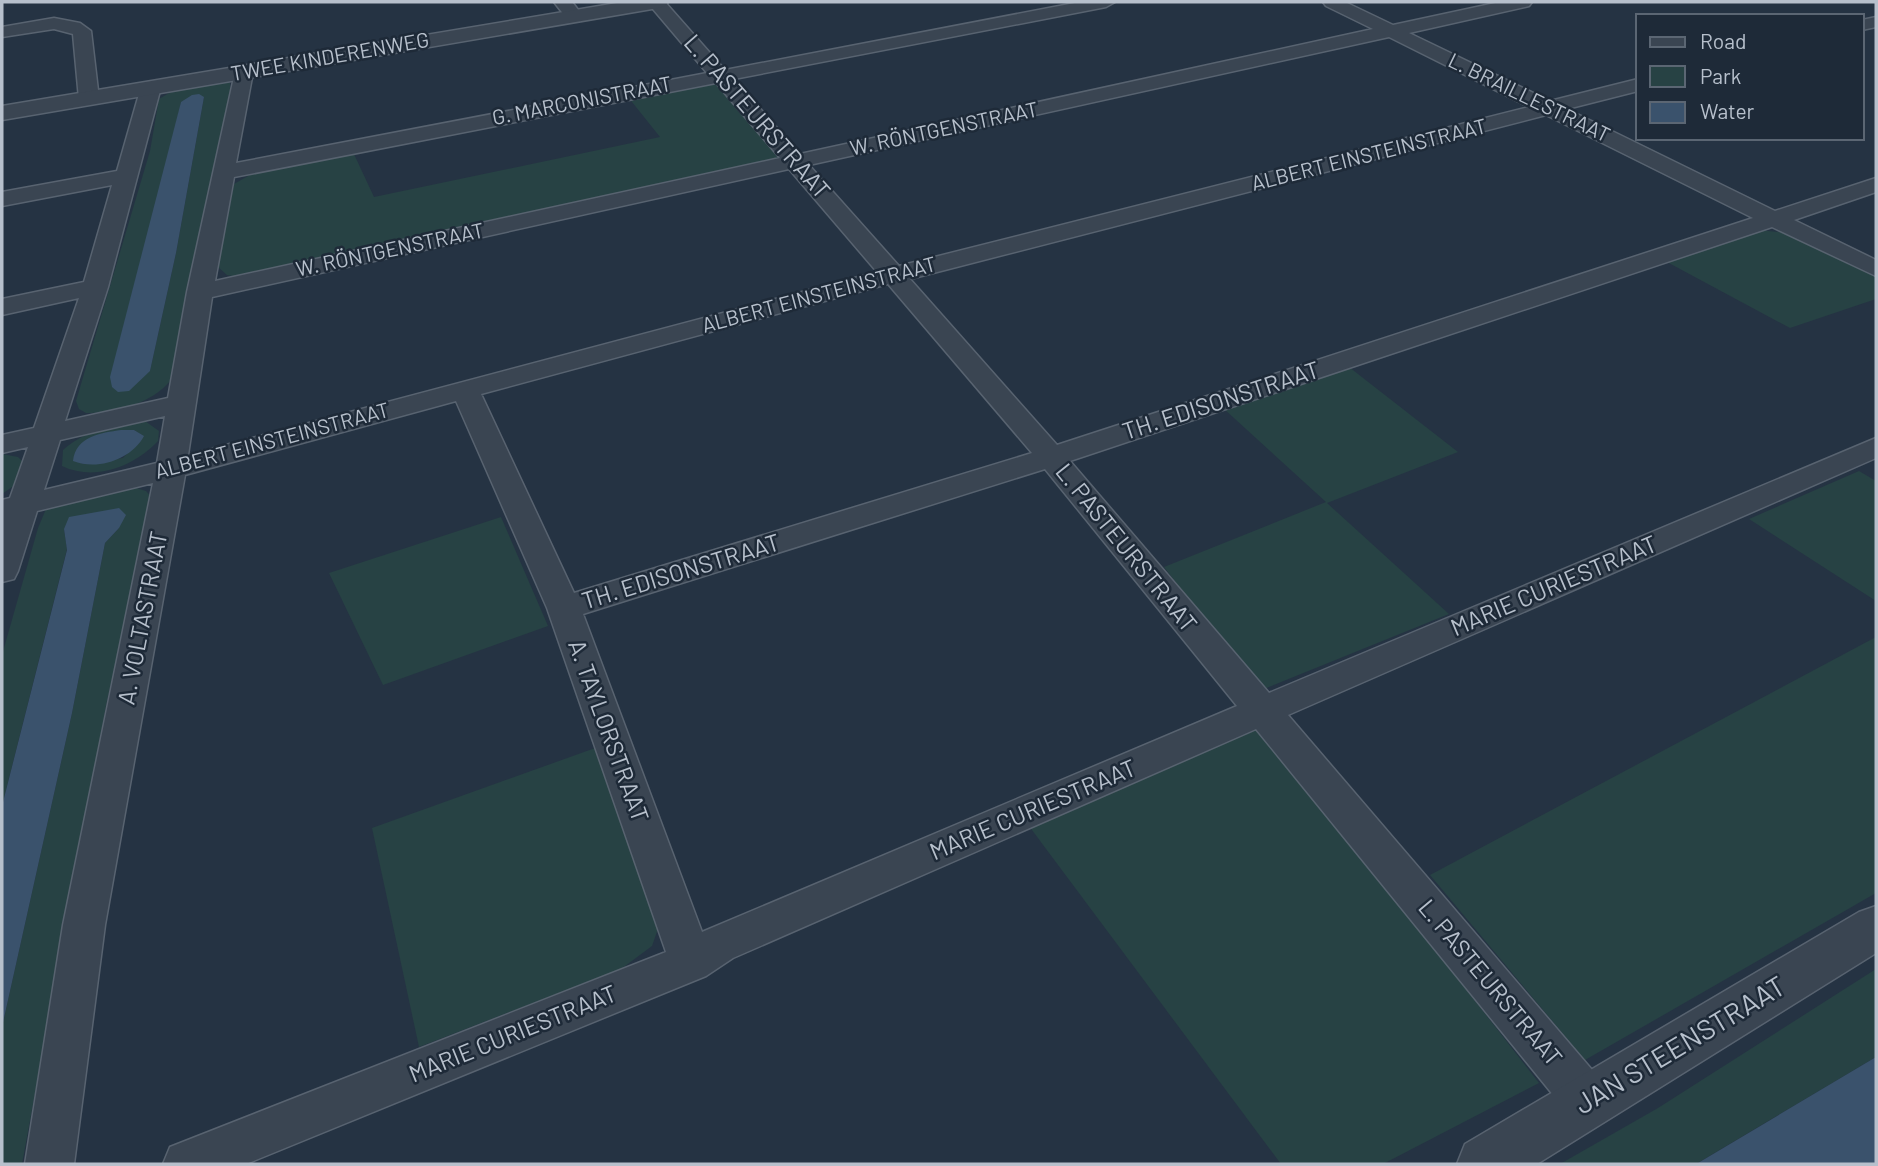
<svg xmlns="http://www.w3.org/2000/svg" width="1878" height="1166" font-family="Barlow,sans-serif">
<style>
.green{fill:#274244;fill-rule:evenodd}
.water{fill:#3a526c}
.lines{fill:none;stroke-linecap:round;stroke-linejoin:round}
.minor-casing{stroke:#586370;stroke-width:3}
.tertiary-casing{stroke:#586370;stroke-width:3}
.minor{fill:#3a4552;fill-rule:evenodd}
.tertiary{fill:#3a4552;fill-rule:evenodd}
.labels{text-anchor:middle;stroke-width:5;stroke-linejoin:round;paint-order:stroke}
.far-street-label{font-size:21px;fill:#b7c0cc;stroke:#1e2a38}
.street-label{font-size:24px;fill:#b7c0cc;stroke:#1e2a38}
.near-street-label{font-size:28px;fill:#b7c0cc;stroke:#1e2a38}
</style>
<rect width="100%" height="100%" fill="#253343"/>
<g class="green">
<path d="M220 81 230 83V92L170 381C151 404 115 413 86 413L79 409 76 401 150 151 159 99 176 89ZM204 97 176 253 150 371 171 147 181 102Z"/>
<path d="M704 83H721L781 153 779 159 238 277 227 275 218 267 234 184 255 172 353 152 374 197 660 137 628 97Z"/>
<path d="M1759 230 1795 234 1876 274V299L1790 328 1667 262Z"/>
<path d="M1349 367 1458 452 1327 503 1449 614 1259 691 1164 567 1326 502 1223 408Z"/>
<path d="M135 420 145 421 159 431 158 441C135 466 95 482 62 466L63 450C85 431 107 427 135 420ZM121 430H134L143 436 123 458 81 464Z"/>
<path d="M2 454 18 457 24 463 18 483 2 494Z"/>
<path d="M1859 471 1876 481V601L1749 519Z"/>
<path d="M133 487 146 491 152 498 106 706 22 1164H2V1027L72 713 105 543 119 528 64 529 67 549 2 806V655L38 528 46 509Z"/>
<path d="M501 517 548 626 383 685 329 573Z"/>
<path d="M1876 637V893L1585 1060 1430 875Z"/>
<path d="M1249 724 1268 735 1539 1083 1383 1164H1281L1026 822Z"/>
<path d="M598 747 663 914 652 946 621 969 419 1047 372 828Z"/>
<path d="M1876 969V1057L1696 1164H1560L1658 1108Z"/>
</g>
<g class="water">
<path d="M199 94 204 97 176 253 150 371 129 391 118 392 112 387 110 377 181 102 192 95Z"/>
<path d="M121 430H134L144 436C132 459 98 471 73 461 76 436 101 433 121 430Z"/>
<path d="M119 508 126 515 119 528 105 543 72 713 2 1027V806L67 550 64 529 69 517Z"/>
<path d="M1876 1057V1164H1696L1698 1163Z"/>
</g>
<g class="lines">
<g class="minor-casing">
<g id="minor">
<path d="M554 2H572L583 16 580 20H568Z"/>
<path d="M647 2H665L725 70 1080 2H1115L1106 7 734 79 800 154 1373 29 1326 6 1323 2H1345L1393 25 1500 2H1532L1529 6 1409 33 1550 101 1638 79V91L1567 109 1775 211 1876 178V192L1794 220 1876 260V276L1772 227 1070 461 1269 693 1876 438V458L1288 715 1605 1085 1612 1101 1605 1117 1588 1124 1571 1117 1256 729 733 958 706 976 246 1164H163L170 1147 666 952 547 608 456 401 185 475 105 925 74 1164H25L63 925 153 483 37 511 18 571 14 579 2 582V500L10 498 28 447 2 453V435L34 428 79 298 2 315V299L84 282 112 185 2 206V192L117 171 141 87 144 83H158L161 87 108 287 65 421 168 398 187 292 236 68 243 66 253 72 236 163 707 73ZM1389 37 1529 107 899 266 809 165ZM716 83 780 158 215 281 234 177ZM1546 115 1753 218 1057 445 910 279ZM789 169 877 272 188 455 212 297ZM888 284 1032 453 574 593 481 394ZM165 416 157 463 44 490 60 440ZM1045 469 1237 706 702 932 583 614Z"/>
<path d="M1876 17V27L1862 30V20Z"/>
<path d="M54 18 80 23 91 31 99 99 96 103H82L79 99 73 34 54 29 2 37V27Z"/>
</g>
</g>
<g class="tertiary-casing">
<g id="tertiary">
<path d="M623 2H668L665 6 658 8 2 120V106Z"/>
<path d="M1876 906V953L1537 1164H1457L1465 1144 1859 912Z"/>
</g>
</g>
<use href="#minor" class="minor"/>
<use href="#tertiary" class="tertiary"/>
</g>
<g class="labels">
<g class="far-street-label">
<text transform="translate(330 57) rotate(-10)" y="7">TWEE KINDERENWEG</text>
<text transform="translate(1529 98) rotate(26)" y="7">L. BRAILLESTRAAT</text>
<text transform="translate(582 101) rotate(-11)" y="7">G. MARCONISTRAAT</text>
<text transform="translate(944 129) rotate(-12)" y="7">W. RÖNTGENSTRAAT</text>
<text transform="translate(1369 155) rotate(-14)" y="7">ALBERT EINSTEINSTRAAT</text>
<text transform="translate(390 250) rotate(-12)" y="7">W. RÖNTGENSTRAAT</text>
<text transform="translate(819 295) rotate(-15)" y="7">ALBERT EINSTEINSTRAAT</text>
<text transform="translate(272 441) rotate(-15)" y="7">ALBERT EINSTEINSTRAAT</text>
</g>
<g class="street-label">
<text transform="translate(757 117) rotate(49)" y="8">L. PASTEURSTRAAT</text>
<text transform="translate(1221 401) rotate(-18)" y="8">TH. EDISONSTRAAT</text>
<text transform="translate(1126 548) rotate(51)" y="8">L. PASTEURSTRAAT</text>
<text transform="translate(681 572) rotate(-17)" y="8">TH. EDISONSTRAAT</text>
<text transform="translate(1554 586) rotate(-23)" y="8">MARIE CURIESTRAAT</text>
<text transform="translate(143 618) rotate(-79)" y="8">A. VOLTASTRAAT</text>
<text transform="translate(608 731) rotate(70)" y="8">A. TAYLORSTRAAT</text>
<text transform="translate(1033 810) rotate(-23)" y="8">MARIE CURIESTRAAT</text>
<text transform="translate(1490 983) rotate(50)" y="8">L. PASTEURSTRAAT</text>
<text transform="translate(513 1034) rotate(-22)" y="8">MARIE CURIESTRAAT</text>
</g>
<g class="near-street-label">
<text transform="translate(1680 1045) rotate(-31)" y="10">JAN STEENSTRAAT</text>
</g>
</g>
<rect width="1878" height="1166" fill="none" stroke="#b7c0cc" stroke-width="7"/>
<rect x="1636" y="14" width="228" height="126" fill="#1e2a38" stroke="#5b6673" stroke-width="2"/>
<rect x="1650" y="37" width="35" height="10" fill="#3a4552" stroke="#5b6673" stroke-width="2"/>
<text x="1700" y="49" font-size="21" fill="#b7c0cc">Road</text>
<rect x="1650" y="66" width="35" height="21" fill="#274244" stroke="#5b6673" stroke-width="2"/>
<text x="1700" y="84" font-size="21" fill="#b7c0cc">Park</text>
<rect x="1650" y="102" width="35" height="21" fill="#3a526c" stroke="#5b6673" stroke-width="2"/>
<text x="1700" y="119" font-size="21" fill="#b7c0cc">Water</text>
</svg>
